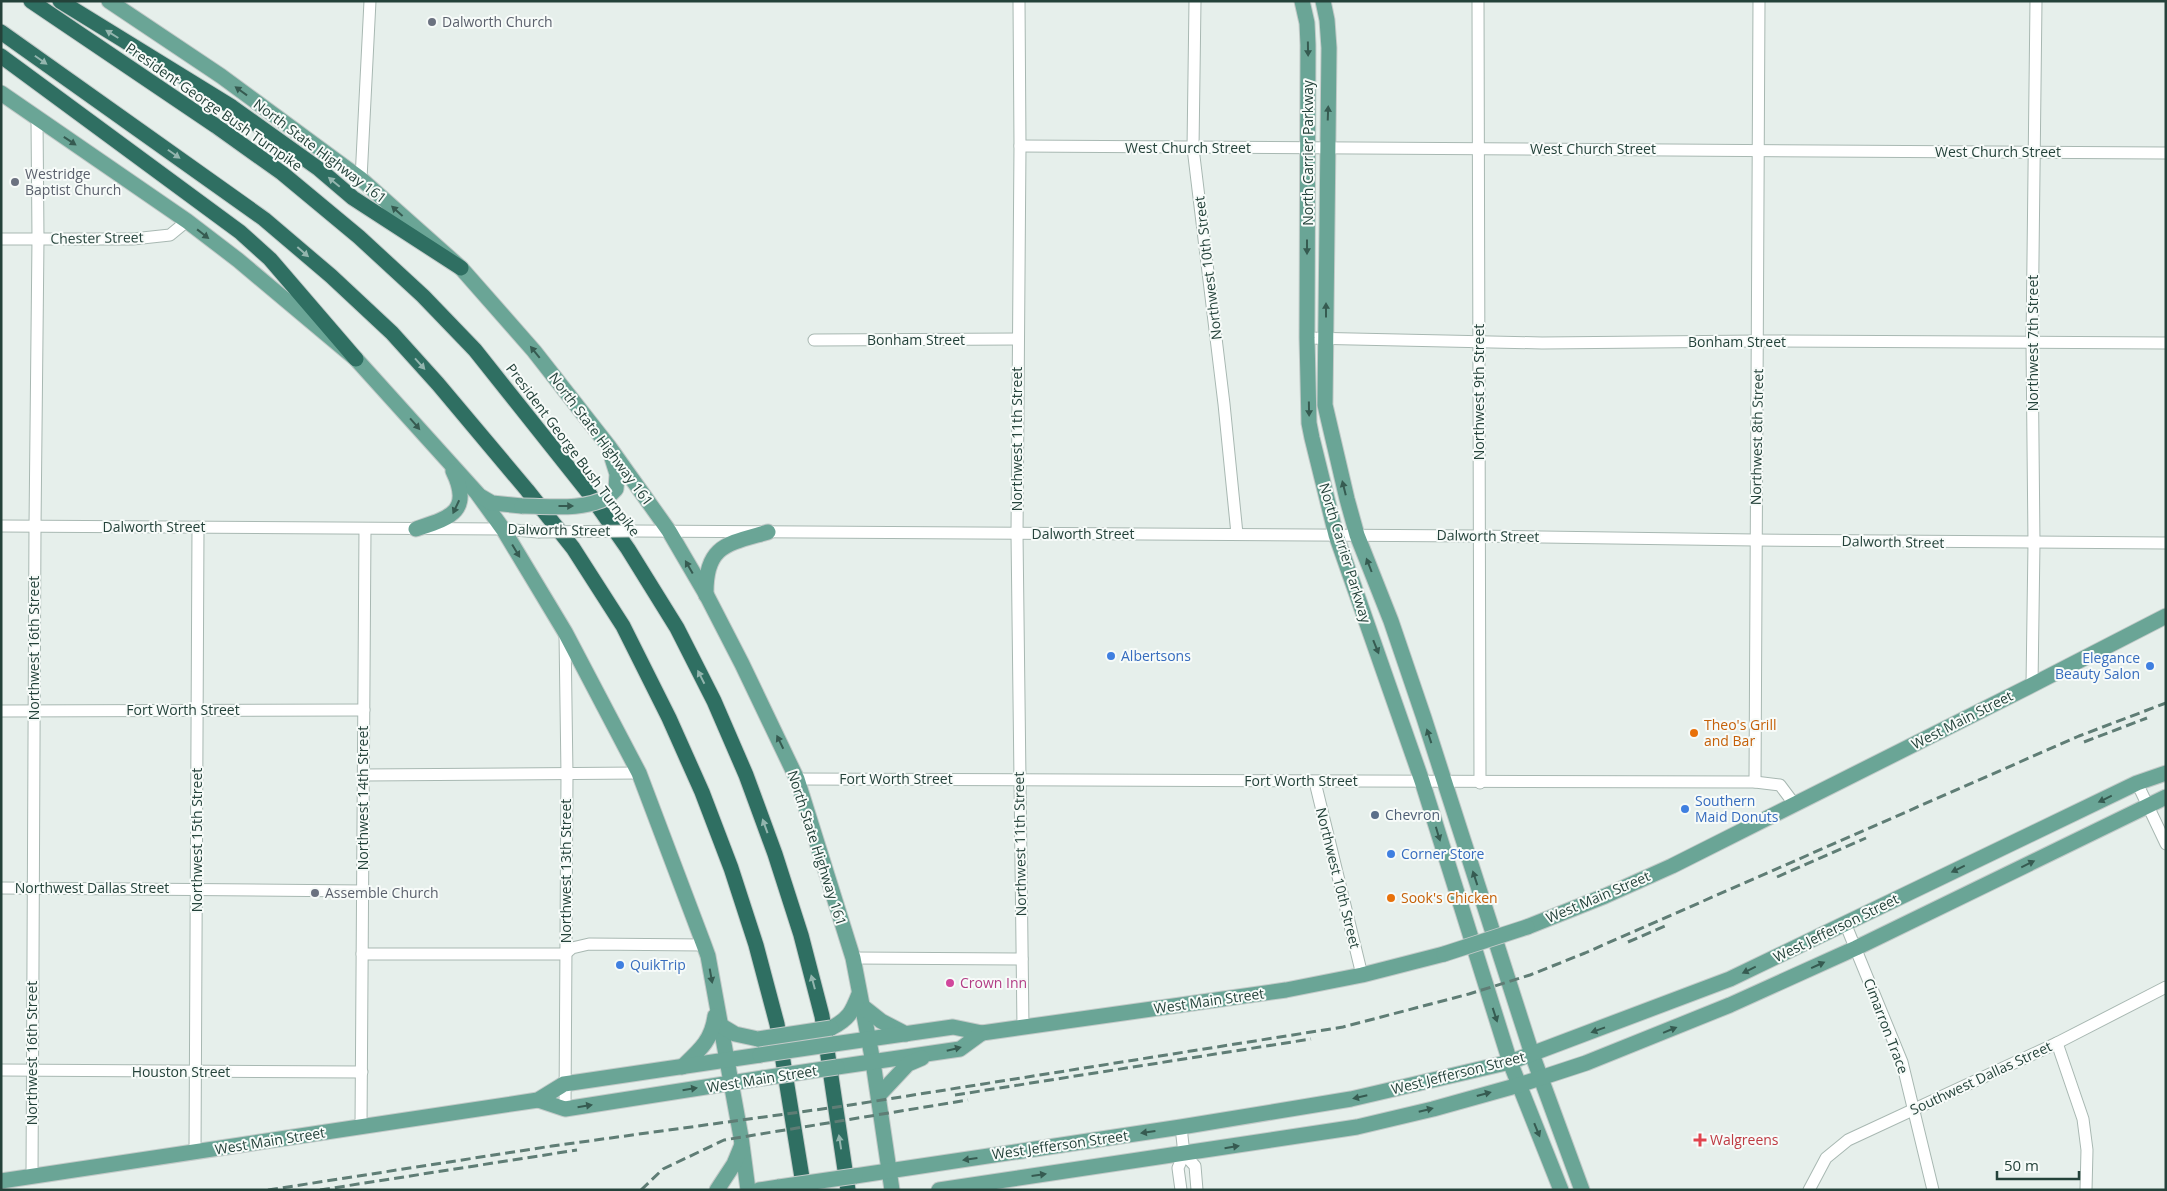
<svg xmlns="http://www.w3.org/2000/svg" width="2167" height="1191" font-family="'Open Sans',sans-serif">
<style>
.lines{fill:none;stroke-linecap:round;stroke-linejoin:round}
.minor-casing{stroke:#a8b8b2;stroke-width:13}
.major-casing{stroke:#c2cac8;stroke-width:17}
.highway-casing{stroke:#c2cac8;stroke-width:17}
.minor{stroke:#fff;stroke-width:11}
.major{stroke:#6aa596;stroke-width:15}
.highway{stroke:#2f6f62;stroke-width:15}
.rail{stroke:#5f7d75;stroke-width:3;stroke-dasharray:10 5;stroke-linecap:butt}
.minor-bridge-casing{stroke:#a8b8b2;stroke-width:13;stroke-linecap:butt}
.major-bridge-casing{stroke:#c2cac8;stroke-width:17;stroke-linecap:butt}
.minor-bridge{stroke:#fff;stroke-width:11}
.major-bridge{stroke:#6aa596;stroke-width:15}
.oneway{fill:#93b5ae}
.oneway2{fill:#365b51}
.worship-dot{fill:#6b7280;stroke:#f7fbf9;stroke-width:2}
.shop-dot{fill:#3f7fe0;stroke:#f7fbf9;stroke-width:2}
.food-dot{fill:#e8710a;stroke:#f7fbf9;stroke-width:2}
.service-dot{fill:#5c6f8a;stroke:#f7fbf9;stroke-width:2}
.hotel-dot{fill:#d1479c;stroke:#f7fbf9;stroke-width:2}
.health-dot{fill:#e0444e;stroke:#f7fbf9;stroke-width:2}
.labels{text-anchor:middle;stroke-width:4;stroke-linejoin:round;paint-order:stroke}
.worship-label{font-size:14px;fill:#5b616d;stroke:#f7fbf9;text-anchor:start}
.street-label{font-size:14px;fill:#24423a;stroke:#f7fbf9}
.shop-label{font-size:14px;fill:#366cbe;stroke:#f7fbf9;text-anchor:start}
.food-label{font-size:14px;fill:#c56008;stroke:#f7fbf9;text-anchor:start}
.service-label{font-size:14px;fill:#4e5e75;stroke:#f7fbf9;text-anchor:start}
.hotel-label{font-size:14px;fill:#b23c85;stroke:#f7fbf9;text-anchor:start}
.health-label{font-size:14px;fill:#be3a42;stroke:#f7fbf9;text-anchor:start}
</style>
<rect width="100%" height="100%" fill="#e6efeb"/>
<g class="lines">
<g class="minor-casing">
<g id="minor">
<path d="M1019 1 1020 146 1017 534 1023 1027"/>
<path d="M1195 1 1193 148 1224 404 1237 534"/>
<path d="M1478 1 1480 783"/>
<path d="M1020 146 2166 153"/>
<path d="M361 179 370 1"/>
<path d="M1 239H133L170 235 187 221"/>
<path d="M1307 338 1542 343 1758 341 2166 343"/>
<path d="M814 340 1018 339"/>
<path d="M1 526 503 529 538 532"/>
<path d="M634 531 1478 536 1755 540 2166 543"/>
<path d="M2032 685 2034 543 2032 343 2036 1"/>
<path d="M1 711 364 710"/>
<path d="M364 775 639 773"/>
<path d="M797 779C1116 778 1436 784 1755 782L1780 785 1795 805"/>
<path d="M1315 782 1362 975"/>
<path d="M1755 782 1759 1"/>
<path d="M2137 783 2166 844"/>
<path d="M1 888 363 891"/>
<path d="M1845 923 1902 1062 1933 1190"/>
<path d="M362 954H565L572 948 589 944 704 945"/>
<path d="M853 958 1022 959"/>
<path d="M2057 1043 2083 1119 2087 1150 2086 1190"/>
<path d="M1 1070 362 1072"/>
<path d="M565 1109 567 775 565 634"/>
<path d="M361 1127 365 529"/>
<path d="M1181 1127 1184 1154 1178 1168 1181 1190"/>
<path d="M195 1152 198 527"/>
<path d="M1184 1154 1195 1166 1197 1190"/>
<path d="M32 1177 35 527 38 239 37 119"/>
<path d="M1809 1190 1826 1158 1848 1140 2057 1043 2166 987"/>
</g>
</g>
<g class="major-casing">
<g id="major">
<path d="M109 1 221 76 361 179 461 268 534 351 610 448 669 531 707 596 742 664 797 779 853 958 873 1062 892 1190"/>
<path d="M1302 1 1307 23 1308 45 1307 338 1309 423 1312 438 1336 535 1422 781 1510 1062 1561 1190"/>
<path d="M1323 1 1327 20 1329 48 1325 405 1347 499 1357 535 1391 621 1424 718 1532 1054 1582 1190"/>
<path d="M1 93 187 221 238 260 356 359 477 493 503 529 565 632 639 773 704 945 708 956 741 1137 748 1190"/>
<path d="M480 496 492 503 522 506"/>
<path d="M608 497 616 489 617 474 612 458"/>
<path d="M416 529C449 518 473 512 453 471"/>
<path d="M706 595C705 545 727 544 768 532"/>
<path d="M1527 927 1605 896 1672 866 2032 685 2166 616"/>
<path d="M862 1006 881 1021 906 1034"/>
<path d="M720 1025 735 1034 758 1039"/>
<path d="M831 1028C849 1019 852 1012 859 994"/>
<path d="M834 1044 953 1027 982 1033 1286 990 1362 975 1444 954"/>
<path d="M682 1067C700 1050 712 1040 715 1016"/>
<path d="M837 1067 960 1049 982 1033"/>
<path d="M879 1095 908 1064 922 1058"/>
<path d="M538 1100 565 1109 763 1078"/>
<path d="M855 1176 1181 1127 1351 1099 1510 1062 1730 979 2137 783 2166 773"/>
<path d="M1 1181 538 1100 564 1084 760 1055"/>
<path d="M717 1190 734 1164 741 1147"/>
<path d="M759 1190 779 1187"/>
<path d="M939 1190 1357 1127 1433 1109 1519 1085 1586 1063 1730 1005 1856 948 2166 797"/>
</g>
</g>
<g class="highway-casing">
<g id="highway">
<path d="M31 1 216 126 282 173 359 237 423 296 475 350 588 492 628 549 677 628 714 701 746 775 775 854 801 935 822 1016 848 1190"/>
<path d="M60 1 232 107 319 169 353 198 461 268"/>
<path d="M1 32 264 219 331 276 392 333 438 384 527 490 573 548 623 626 669 718 702 792 731 868 756 945 777 1024 804 1190"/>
<path d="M1 56 240 232 270 259 356 359"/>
</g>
</g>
<use href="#minor" class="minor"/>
<use href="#major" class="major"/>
<use href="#highway" class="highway"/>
<g class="rail">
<path d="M2084 742 2147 718"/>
<path d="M1777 877 1866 838"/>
<path d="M1628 942 1667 925"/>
<path d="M955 1095 1311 1039"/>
<path d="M268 1190 552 1146 844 1106 1343 1027 1469 994 1530 975 1585 953 2079 736 2166 703"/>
<path d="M320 1190 577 1150"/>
<path d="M641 1190 663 1169 724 1140 968 1100"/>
</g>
<g class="minor-bridge-casing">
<path id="minor-bridge" d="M538 532 634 531"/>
</g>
<g class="major-bridge-casing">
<g id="major-bridge">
<path d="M522 506C550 506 583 511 608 497"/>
<path d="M1444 954 1527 927"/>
<path d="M758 1039 831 1028"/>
<path d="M760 1055 834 1044"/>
<path d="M763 1078 837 1067"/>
<path d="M779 1187 855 1176"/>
</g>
</g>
<use href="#minor-bridge" class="minor-bridge"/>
<use href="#major-bridge" class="major-bridge"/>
</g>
<defs><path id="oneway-solid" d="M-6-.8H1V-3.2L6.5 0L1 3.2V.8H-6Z" transform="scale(1.25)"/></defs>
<g class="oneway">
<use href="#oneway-solid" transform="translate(112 34) rotate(-148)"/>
<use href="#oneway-solid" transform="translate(41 60) rotate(35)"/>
<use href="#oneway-solid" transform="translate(174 154) rotate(35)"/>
<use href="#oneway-solid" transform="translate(334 182) rotate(-140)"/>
<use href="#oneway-solid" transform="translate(303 252) rotate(41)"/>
<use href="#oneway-solid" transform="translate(420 364) rotate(48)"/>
<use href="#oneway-solid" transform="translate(701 677) rotate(-117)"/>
<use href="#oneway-solid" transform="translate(765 826) rotate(-110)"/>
<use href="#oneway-solid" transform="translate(813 982) rotate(-105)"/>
<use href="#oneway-solid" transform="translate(840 1142) rotate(-99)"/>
</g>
<g class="oneway2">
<use href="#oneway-solid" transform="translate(1308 49) rotate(89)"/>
<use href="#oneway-solid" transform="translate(241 91) rotate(-144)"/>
<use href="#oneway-solid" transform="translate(1328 113) rotate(-88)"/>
<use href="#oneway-solid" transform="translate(70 141) rotate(34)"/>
<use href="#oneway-solid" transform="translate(397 211) rotate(-138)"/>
<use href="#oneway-solid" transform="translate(203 234) rotate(38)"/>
<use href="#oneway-solid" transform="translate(1307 247) rotate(90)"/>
<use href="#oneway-solid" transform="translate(1326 310) rotate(-90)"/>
<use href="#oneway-solid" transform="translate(535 352) rotate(-129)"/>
<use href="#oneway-solid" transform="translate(1309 409) rotate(89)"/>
<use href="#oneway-solid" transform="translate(415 424) rotate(49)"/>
<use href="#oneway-solid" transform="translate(1344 488) rotate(-104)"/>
<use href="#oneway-solid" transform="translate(566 506)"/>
<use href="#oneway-solid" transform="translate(456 507) rotate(115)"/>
<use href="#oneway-solid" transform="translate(516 551) rotate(59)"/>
<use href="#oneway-solid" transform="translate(1369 565) rotate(-111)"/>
<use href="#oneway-solid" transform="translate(689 567) rotate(-120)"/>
<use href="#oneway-solid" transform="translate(1376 647) rotate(68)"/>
<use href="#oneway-solid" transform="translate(1429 736) rotate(-108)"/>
<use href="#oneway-solid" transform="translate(780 742) rotate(-116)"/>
<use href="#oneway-solid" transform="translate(2105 799) rotate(154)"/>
<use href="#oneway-solid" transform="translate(1438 834) rotate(73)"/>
<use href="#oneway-solid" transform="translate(2028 864) rotate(-26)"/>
<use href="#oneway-solid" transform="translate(1958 869) rotate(154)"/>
<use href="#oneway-solid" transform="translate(1475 878) rotate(-108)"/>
<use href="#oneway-solid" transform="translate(1818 965) rotate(-24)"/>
<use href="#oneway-solid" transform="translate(1749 970) rotate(154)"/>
<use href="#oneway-solid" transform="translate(711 976) rotate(80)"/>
<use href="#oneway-solid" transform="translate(1495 1015) rotate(72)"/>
<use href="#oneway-solid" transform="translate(1598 1030) rotate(160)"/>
<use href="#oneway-solid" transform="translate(1670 1030) rotate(-22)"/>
<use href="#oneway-solid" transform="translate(954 1049) rotate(-14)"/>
<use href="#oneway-solid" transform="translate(690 1089) rotate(-9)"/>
<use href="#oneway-solid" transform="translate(1484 1094) rotate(-15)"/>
<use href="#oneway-solid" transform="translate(1360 1097) rotate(167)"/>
<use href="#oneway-solid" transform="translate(585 1106) rotate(-9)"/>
<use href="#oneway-solid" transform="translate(1426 1110) rotate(-14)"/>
<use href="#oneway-solid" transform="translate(1537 1130) rotate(68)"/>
<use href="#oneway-solid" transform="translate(1148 1132) rotate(172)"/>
<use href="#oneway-solid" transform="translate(1232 1147) rotate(-9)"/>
<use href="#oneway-solid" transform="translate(970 1159) rotate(172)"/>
<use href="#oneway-solid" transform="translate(1039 1175) rotate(-8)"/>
</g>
<g class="worship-dot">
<circle cx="432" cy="22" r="5"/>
<circle cx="15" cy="182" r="5"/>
<circle cx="315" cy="893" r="5"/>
</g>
<g class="shop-dot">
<circle cx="1111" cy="656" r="5"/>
<circle cx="2150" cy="666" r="5"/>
<circle cx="1685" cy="809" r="5"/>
<circle cx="1391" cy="854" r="5"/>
<circle cx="620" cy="965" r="5"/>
</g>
<g class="food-dot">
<circle cx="1694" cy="733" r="5"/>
<circle cx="1391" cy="898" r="5"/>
</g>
<circle class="service-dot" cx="1375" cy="815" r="5"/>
<circle class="hotel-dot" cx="950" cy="983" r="5"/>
<path class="health-dot" d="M1697.5 1132.5h5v5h5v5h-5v5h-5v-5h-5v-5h5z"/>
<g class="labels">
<g class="worship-label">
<text x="442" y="27">Dalworth Church</text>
<text x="25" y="179">Westridge<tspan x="25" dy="16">Baptist Church</tspan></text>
<text x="325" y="898">Assemble Church</text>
</g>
<g class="street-label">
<text transform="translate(214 107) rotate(35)" y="5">President George Bush Turnpike</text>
<text x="1188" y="153">West Church Street</text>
<text x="1593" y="154">West Church Street</text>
<text transform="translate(320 151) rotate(37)" y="5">North State Highway 161</text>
<text x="1998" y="157">West Church Street</text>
<text transform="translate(1308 153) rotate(-90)" y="5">North Carrier Parkway</text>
<text transform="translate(97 238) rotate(-1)" y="5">Chester Street</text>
<text transform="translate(1208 268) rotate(-97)" y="5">Northwest 10th Street</text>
<text x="916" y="345">Bonham Street</text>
<text x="1737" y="347">Bonham Street</text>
<text transform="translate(2033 343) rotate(-90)" y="5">Northwest 7th Street</text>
<text transform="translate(1479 392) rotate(-90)" y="5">Northwest 9th Street</text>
<text transform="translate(1757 437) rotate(-89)" y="5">Northwest 8th Street</text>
<text transform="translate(601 439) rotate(53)" y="5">North State Highway 161</text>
<text transform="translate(1017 439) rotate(-90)" y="5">Northwest 11th Street</text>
<text transform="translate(573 450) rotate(53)" y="5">President George Bush Turnpike</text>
<text x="154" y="532">Dalworth Street</text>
<text transform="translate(559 530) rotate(1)" y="5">Dalworth Street</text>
<text x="1083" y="539">Dalworth Street</text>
<text transform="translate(1488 536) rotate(1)" y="5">Dalworth Street</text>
<text transform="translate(1893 542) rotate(1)" y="5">Dalworth Street</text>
<text transform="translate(1345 553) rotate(73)" y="5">North Carrier Parkway</text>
<text transform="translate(34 648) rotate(-90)" y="5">Northwest 16th Street</text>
<text x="183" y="715">Fort Worth Street</text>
<text transform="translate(1962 720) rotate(-27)" y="5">West Main Street</text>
<text x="896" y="784">Fort Worth Street</text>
<text x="1301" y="786">Fort Worth Street</text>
<text transform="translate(363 798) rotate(-90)" y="5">Northwest 14th Street</text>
<text transform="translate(197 840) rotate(-90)" y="5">Northwest 15th Street</text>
<text transform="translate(1020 844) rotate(-91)" y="5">Northwest 11th Street</text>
<text transform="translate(817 848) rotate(72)" y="5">North State Highway 161</text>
<text transform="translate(566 871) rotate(-90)" y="5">Northwest 13th Street</text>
<text transform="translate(1338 878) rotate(76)" y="5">Northwest 10th Street</text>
<text x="92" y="893">Northwest Dallas Street</text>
<text transform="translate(1598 897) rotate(-23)" y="5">West Main Street</text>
<text transform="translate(1836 928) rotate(-26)" y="5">West Jefferson Street</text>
<text transform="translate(1209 1001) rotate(-8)" y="5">West Main Street</text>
<text transform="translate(1886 1026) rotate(69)" y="5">Cimarron Trace</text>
<text transform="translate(32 1053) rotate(-90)" y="5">Northwest 16th Street</text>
<text x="181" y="1077">Houston Street</text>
<text transform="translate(1458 1073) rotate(-14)" y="5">West Jefferson Street</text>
<text transform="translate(1981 1078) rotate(-25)" y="5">Southwest Dallas Street</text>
<text transform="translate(762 1079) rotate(-9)" y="5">West Main Street</text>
<text transform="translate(270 1141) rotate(-9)" y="5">West Main Street</text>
<text transform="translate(1060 1145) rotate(-8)" y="5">West Jefferson Street</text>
</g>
<g class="shop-label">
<text x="1121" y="661">Albertsons</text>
<text x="2140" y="663" text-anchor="end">Elegance<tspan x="2140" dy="16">Beauty Salon</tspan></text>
<text x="1695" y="806">Southern<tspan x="1695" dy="16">Maid Donuts</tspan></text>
<text x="1401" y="859">Corner Store</text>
<text x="630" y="970">QuikTrip</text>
</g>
<g class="food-label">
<text x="1704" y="730">Theo's Grill<tspan x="1704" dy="16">and Bar</tspan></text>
<text x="1401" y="903">Sook's Chicken</text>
</g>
<g class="service-label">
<text x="1385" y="820">Chevron</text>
</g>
<g class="hotel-label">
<text x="960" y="988">Crown Inn</text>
</g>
<g class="health-label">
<text x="1710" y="1145">Walgreens</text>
</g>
</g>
<rect width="2167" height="1191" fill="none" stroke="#24423a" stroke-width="5"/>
<path d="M1997 1171v8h82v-8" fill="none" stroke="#24423a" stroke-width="2.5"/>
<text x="2004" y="1171" font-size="15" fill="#24423a" stroke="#f7fbf9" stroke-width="4" paint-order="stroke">50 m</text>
</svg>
